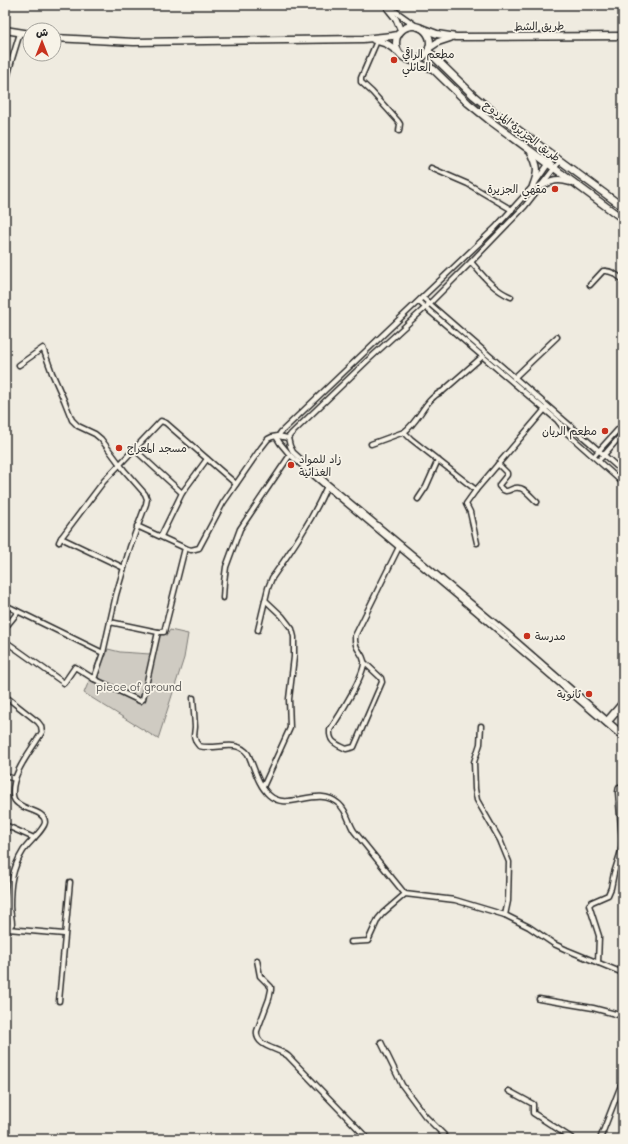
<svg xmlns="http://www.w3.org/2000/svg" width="628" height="1144" font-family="Mali,'Playpen Sans Arabic',sans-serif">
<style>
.green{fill:#cfcbc2;stroke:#7d7b76}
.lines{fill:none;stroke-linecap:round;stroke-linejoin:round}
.minor-casing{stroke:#2b2b2b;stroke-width:7}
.tertiary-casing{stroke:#2b2b2b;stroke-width:8}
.secondary-casing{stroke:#2b2b2b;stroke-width:9}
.minor{stroke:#f7f3e8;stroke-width:4}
.tertiary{stroke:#f7f3e8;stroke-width:5}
.secondary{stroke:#f7f3e8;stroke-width:6}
.poi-dot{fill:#c8321e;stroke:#f7f3e8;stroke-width:1.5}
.labels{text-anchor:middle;stroke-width:3.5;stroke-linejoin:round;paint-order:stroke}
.street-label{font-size:11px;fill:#2b2b2b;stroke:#f7f3e8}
.poi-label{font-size:11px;fill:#2b2b2b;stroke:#f7f3e8;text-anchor:start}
.park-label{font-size:11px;fill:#545351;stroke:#f7f3e8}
</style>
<rect width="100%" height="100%" fill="#efebe0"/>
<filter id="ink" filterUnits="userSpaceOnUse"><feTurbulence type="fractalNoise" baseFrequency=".025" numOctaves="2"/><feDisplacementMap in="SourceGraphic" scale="8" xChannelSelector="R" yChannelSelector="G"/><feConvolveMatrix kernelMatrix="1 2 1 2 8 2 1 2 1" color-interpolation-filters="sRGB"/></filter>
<g filter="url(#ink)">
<path class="green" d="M170 630 188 634 184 658 158 739 84 693 98 659H103L106 656 108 649 120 652 150 654 152 644 158 645 153 643 155 633 159 636 160 633 167 635Z"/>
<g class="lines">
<g class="minor-casing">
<g id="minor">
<path d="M377 41 361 78V82L372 92 398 121 400 124 399 131"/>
<path d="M5 86 12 59 20 33"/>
<path d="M553 157 533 186 495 228 281 432 277 438 280 443 290 455 327 487 474 610 623 738"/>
<path d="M560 161 525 206 471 262 426 307 367 361 291 434 288 438 290 446 293 452 328 484 506 632 623 734"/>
<path d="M431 168 468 184 512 210"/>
<path d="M471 262C483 276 494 290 511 297"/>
<path d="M590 285 603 271C611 270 617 275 623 280"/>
<path d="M423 298 604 455 599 460"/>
<path d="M419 302 557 420 568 434 623 483"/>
<path d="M19 365 43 348 52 373 64 400 72 420 78 426 95 434 101 439 124 470 145 494 147 499 146 504 130 547 116 595 103 653 94 679"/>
<path d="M514 378 557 337"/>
<path d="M623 433 604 455 623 472"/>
<path d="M371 444 404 432"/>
<path d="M134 449 182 493"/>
<path d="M594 456 623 424"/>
<path d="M498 464 507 473V475L499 485V486C508 497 510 486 519 488 525 488 532 498 537 502"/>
<path d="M476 490 411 439 404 432C420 421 424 399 443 391L483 356"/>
<path d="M418 499 426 487 438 460"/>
<path d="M137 526 185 548 191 550 199 548 223 503 261 448 268 439 272 437 278 436 288 438"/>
<path d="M161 536 182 493 207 459"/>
<path d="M61 538 104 481 161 421 166 423 236 484"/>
<path d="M59 542 61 538 124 568"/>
<path d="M477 543 470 512 466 504 476 490 546 408"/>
<path d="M223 598 224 582 226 567 240 529 290 455"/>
<path d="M5 605 103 653"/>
<path d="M110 622 158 632H164L185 548"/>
<path d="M5 628 18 612"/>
<path d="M258 630 268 588 272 578C293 548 312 520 327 486"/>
<path d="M5 641 64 683 75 667 94 679 140 701 143 699 158 632"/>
<path d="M364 662 381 678 382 682 354 747 346 749C337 744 329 743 330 730 338 718 366 673 364 661 362 651 354 650 355 636L399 547"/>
<path d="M5 696 38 722 41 726 42 732C32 750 11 773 13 795 14 811 45 808 45 822 45 829 27 844 23 851 12 869 10 885 10 906 10 912 12 918 12 924L8 929H5"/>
<path d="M193 698 195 727 194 736 196 742 199 746C216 751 236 738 248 754 254 767 258 785 269 795 288 813 317 784 339 804 348 812 348 822 354 831L405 894"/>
<path d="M605 722 623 701"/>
<path d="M607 724 623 706"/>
<path d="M481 726 480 744 474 762 475 789 477 800 500 840 509 862 508 901 505 915"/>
<path d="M5 776 15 779"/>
<path d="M263 787 290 728 289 699 294 657V637L292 629 282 616 265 600"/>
<path d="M5 825 34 838"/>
<path d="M8 929 64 934"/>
<path d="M351 942 368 941 378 919 383 913 405 894 455 900 505 915 529 927 554 944 567 950 623 973"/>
<path d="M257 960 260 976 271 987V990L269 999 257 1031C255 1047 278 1048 288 1056L368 1139"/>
<path d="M598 963 599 936 589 905 592 902 608 895 611 888 614 873 621 851 622 840 618 792 619 787H623"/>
<path d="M539 999 593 1008 623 1016"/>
<path d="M59 1001 70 882"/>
<path d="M381 1042 402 1085 425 1116 444 1135 445 1139"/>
<path d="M509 1091 533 1104V1113L573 1139"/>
<path d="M600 1139 623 1080"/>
</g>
</g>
<g class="tertiary-casing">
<g id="tertiary">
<path d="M386 5 417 27"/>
<path d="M388 9 396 19 401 31"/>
</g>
</g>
<g class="secondary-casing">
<g id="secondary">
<circle cx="413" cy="43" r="17"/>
<path d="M421 28 437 34 456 37 623 36"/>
<path d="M5 30 30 34"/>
<path d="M54 38 134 42 363 39 392 36 398 35"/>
<path d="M374 40 387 44 397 51"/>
<path d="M429 48 438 42 450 38"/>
<path d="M428 51 474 96 486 106 623 207"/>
<path d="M410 60 433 69 468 103 489 120 623 219"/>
<path d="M531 152C538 166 539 171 533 186"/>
<path d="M541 186C552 180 558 178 570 182"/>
</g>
</g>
<use href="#minor" class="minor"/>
<use href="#tertiary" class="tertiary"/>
<use href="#secondary" class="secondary"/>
</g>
</g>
<g class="poi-dot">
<circle cx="394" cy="60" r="4"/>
<circle cx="555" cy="189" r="4"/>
<circle cx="605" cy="431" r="4"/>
<circle cx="119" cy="448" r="4"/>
<circle cx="291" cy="465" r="4"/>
<circle cx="527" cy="636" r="4"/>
<circle cx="589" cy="694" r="4"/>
</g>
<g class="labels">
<g class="street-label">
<text transform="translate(539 26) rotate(-1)" y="4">طريق الشط</text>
<text transform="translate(522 131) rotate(37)" y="4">طريق الجزيرة المزدوج</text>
</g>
<g class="poi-label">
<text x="402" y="58">مطعم الراقي<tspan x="402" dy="13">العائلي</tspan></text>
<text x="547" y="193" text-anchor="end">مقهي الجزيرة</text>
<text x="597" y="435" text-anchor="end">مطعم الريان</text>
<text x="127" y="452">مسجد المعراج</text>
<text x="299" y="463">زاد للمواد<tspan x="299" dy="13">الغذائية</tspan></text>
<text x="535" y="640">مدرسة</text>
<text x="581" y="698" text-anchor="end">ثانوية</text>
</g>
<g class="park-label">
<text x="139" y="691">piece of ground</text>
</g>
</g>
<rect width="628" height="1144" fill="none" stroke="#f7f3e8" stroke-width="20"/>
<rect x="10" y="10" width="608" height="1124" fill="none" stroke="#2b2b2b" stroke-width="1.5" filter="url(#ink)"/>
<g transform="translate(42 42)"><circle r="19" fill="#f7f3e8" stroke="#a5a39c"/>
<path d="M0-3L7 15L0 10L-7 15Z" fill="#c8321e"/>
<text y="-6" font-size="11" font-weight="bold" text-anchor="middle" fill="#2b2b2b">ش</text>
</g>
</svg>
